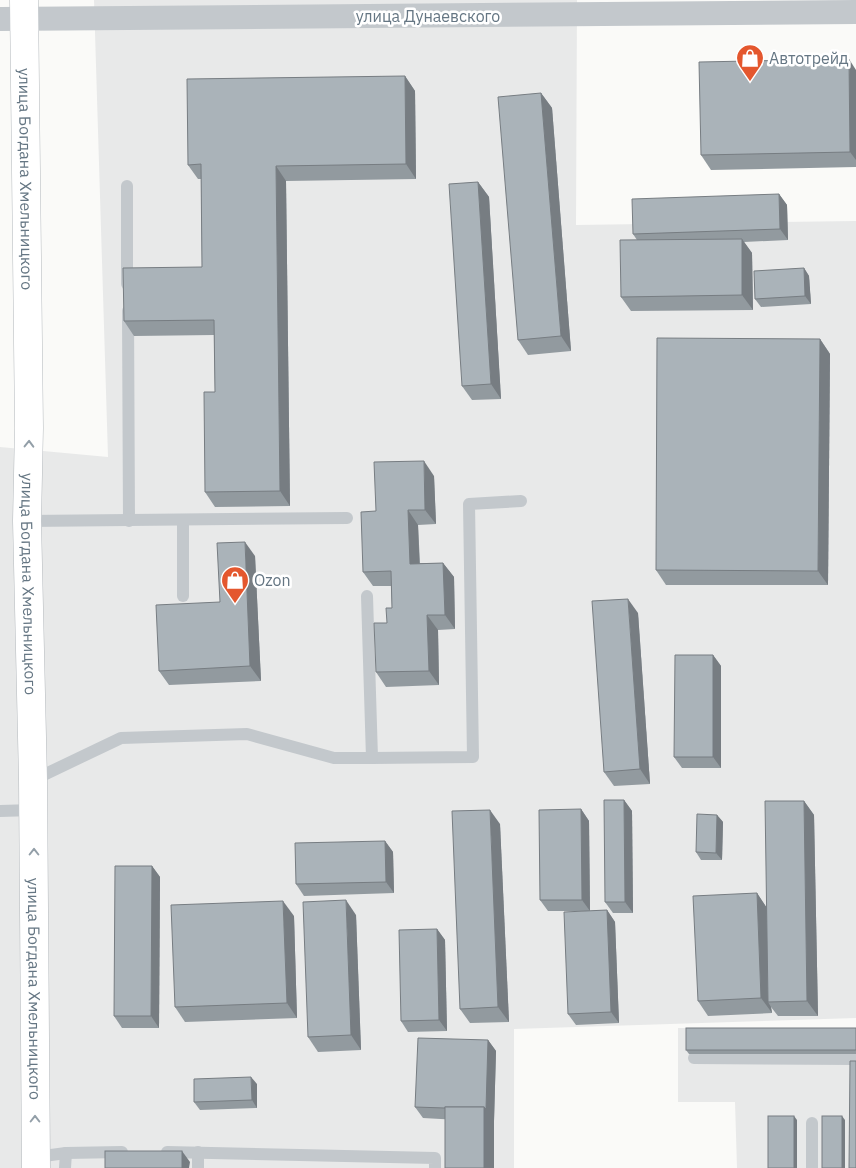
<svg xmlns="http://www.w3.org/2000/svg" width="856" height="1168" font-family="'IBM Plex Sans',sans-serif">
<style>
.built{fill:#e8e9e9}
.lines{fill:none;stroke-linecap:round;stroke-linejoin:round}
.trunk-casing{stroke:#b4b9bd;stroke-width:29}
.service{stroke:#c3c8cc;stroke-width:12}
.minor{stroke:#c3c8cc;stroke-width:24}
.trunk{stroke:#fff;stroke-width:28}
.wall{fill:#929a9f}
.shaded-wall{fill:#777d82}
.building{fill:#aab3b9;stroke:#777d82}
.oneway{stroke:#939fa8}
.labels{text-anchor:middle;stroke-width:5;stroke-linejoin:round;paint-order:stroke}
.street-label{font-size:16px;fill:#657683;stroke:#fff}
.poi-label{font-size:16px;fill:#657683;stroke:#fff;text-anchor:start}
</style>
<rect width="100%" height="100%" fill="#fafaf8"/>
<g class="built">
<path d="M94 0H577L576 225 856 221V1018L514 1029V1168H0V447L108 457Z"/>
<path d="M678 1028H856V1168H737L735 1102H678Z"/>
</g>
<g class="lines">
<g class="trunk-casing">
<g id="trunk">
<path id="s1" d="M24 0 29 428 27 521 33 780 36 1168"/>
</g>
</g>
<g class="service">
<path d="M127 186V284"/>
<path d="M128 311 129 521"/>
<path d="M183 520V596"/>
<path d="M27 521 347 518"/>
<path d="M372 758 473 757 469 504 521 501"/>
<path d="M33 780 121 738 247 734 334 758H372L367 596"/>
<path d="M0 811 33 810"/>
<path d="M694 1058 856 1059"/>
<path d="M167 1152 435 1158V1168"/>
<path d="M198 1152V1168"/>
<path d="M36 1157 66 1153 122 1152"/>
<path d="M65 1168 66 1153"/>
<path d="M812 1168V1123"/>
</g>
<path class="minor" d="M0 19 856 12"/>
<use href="#trunk" class="trunk"/>
</g>
<g class="wall">
<path d="M856 70V167L711 170 701 155Z"/>
<path d="M405 76 415 91 416 179 286 181 290 506 215 507 205 492 215 392 214 335 134 336 124 321 202 267 201 179H198L188 165Z"/>
<path d="M541 93 552 108 571 351 528 355 518 340Z"/>
<path d="M478 182 489 197 501 399 472 400 462 386Z"/>
<path d="M779 194 787 205 788 240 744 242 752 253 753 310 631 311 621 297 637 240 633 234Z"/>
<path d="M804 268 809 276 811 304 761 307 755 299Z"/>
<path d="M820 339 830 354 828 585H666L656 570Z"/>
<path d="M434 476 436 524 418 525 420 563H443L454 577 455 629 438 630 439 685 386 687 376 672 387 623 392 608 391 586H373L363 572 376 511Z"/>
<path d="M255 556 261 681 169 685 159 671 220 602Z"/>
<path d="M638 613 650 784 614 786 604 772Z"/>
<path d="M713 655 721 666V768H682L674 757Z"/>
<path d="M624 800 632 811 633 913H613L605 902Z"/>
<path d="M804 801 814 815 818 1016H778L771 1007 772 1013 708 1016 698 1001 757 893 766 907Z"/>
<path d="M581 809 589 821 590 911 607 910 615 922 619 1023 576 1025 568 1014 589 911H548L540 900Z"/>
<path d="M717 815 723 822 722 860H701L696 852Z"/>
<path d="M500 824 509 1022 470 1023 460 1009Z"/>
<path d="M385 841 393 852 394 893 304 896 296 884Z"/>
<path d="M152 866 160 877 159 1028H122L114 1016Z"/>
<path d="M356 915 361 1050 318 1052 308 1037Z"/>
<path d="M294 916 297 1018 185 1022 175 1007Z"/>
<path d="M437 929 445 940 447 1031 408 1032 401 1021Z"/>
<path d="M856 1028V1054H689L686 1050Z"/>
<path d="M488 1040 496 1051 494 1121V1122L423 1118 415 1107Z"/>
<path d="M257 1084V1108L200 1110 194 1102Z"/>
</g>
<g class="shaded-wall">
<path d="M849 59 856 70V160L850 152Z"/>
<path d="M405 76 415 91 416 179 406 164Z"/>
<path d="M541 93 552 108 571 351 561 336Z"/>
<path d="M276 166 286 181 290 506 280 491Z"/>
<path d="M478 182 489 197 501 399 491 384Z"/>
<path d="M779 194 787 205 788 240 780 229Z"/>
<path d="M742 239 752 253 753 310 742 295Z"/>
<path d="M804 268 809 276 811 304 805 296Z"/>
<path d="M820 339 830 354 828 585 818 571Z"/>
<path d="M424 461 434 476 436 524 425 510Z"/>
<path d="M408 510 418 525 420 578 410 564Z"/>
<path d="M245 542 255 556 261 681 250 666Z"/>
<path d="M443 563 454 577 455 629 445 615Z"/>
<path d="M628 599 638 613 650 784 640 769Z"/>
<path d="M427 615 438 630 439 685 429 671Z"/>
<path d="M713 655 721 666V768L713 757Z"/>
<path d="M624 800 632 811 633 913 625 902Z"/>
<path d="M804 801 814 815 818 1016 807 1001Z"/>
<path d="M581 809 589 821 590 911 582 900Z"/>
<path d="M490 810 500 824 509 1022 498 1007Z"/>
<path d="M717 815 723 822 722 860 716 853Z"/>
<path d="M385 841 393 852 394 893 386 882Z"/>
<path d="M152 866 160 877 159 1028 151 1016Z"/>
<path d="M757 893 767 908 768 1002 771 1007 772 1013 761 998Z"/>
<path d="M346 900 356 915 361 1050 351 1035Z"/>
<path d="M283 901 294 916 297 1018 287 1003Z"/>
<path d="M607 910 615 922 619 1023 611 1012Z"/>
<path d="M437 929 445 940 447 1031 439 1020Z"/>
<path d="M488 1040 496 1051 494 1121V1168H484V1107Z"/>
<path d="M251 1077 257 1084V1108L252 1100Z"/>
<path d="M794 1116 797 1120V1168H794Z"/>
<path d="M842 1116 845 1120V1168H842Z"/>
<path d="M182 1151 190 1162 189 1168H182Z"/>
</g>
<g class="building">
<path d="M849 59 850 152 701 155 699 62Z"/>
<path d="M405 76 406 164 276 166 280 491 205 492 204 392H215L214 320 124 321 123 268 202 267 201 164 188 165 187 79Z"/>
<path d="M541 93 561 336 518 340 498 97Z"/>
<path d="M478 182 491 384 462 386 449 184Z"/>
<path d="M779 194 780 229 633 234 632 199Z"/>
<path d="M742 239V295L621 297 620 240Z"/>
<path d="M804 268 805 296 755 299 754 271Z"/>
<path d="M657 338 820 339 818 571 656 570Z"/>
<path d="M424 461 425 510H408L410 564 443 563 445 615H427L429 671 376 672 374 623H387L386 608H392L391 571 363 572 361 512 376 511 374 462Z"/>
<path d="M245 542 250 666 159 671 156 605 220 602 217 543Z"/>
<path d="M628 599 640 769 604 772 592 601Z"/>
<path d="M675 655H713V757H674Z"/>
<path d="M604 800H624L625 902H605Z"/>
<path d="M765 801H804L807 1001 768 1002Z"/>
<path d="M581 809 582 900H540L539 810Z"/>
<path d="M490 810 498 1007 460 1009 452 811Z"/>
<path d="M697 814 717 815 716 853 696 852Z"/>
<path d="M385 841 386 882 296 884 295 843Z"/>
<path d="M115 866H152L151 1016H114Z"/>
<path d="M757 893 761 998 698 1001 693 896Z"/>
<path d="M346 900 351 1035 308 1037 303 902Z"/>
<path d="M283 901 287 1003 175 1007 171 905Z"/>
<path d="M607 910 611 1012 568 1014 564 912Z"/>
<path d="M437 929 439 1020 401 1021 399 930Z"/>
<rect x="686" y="1028" width="170" height="22"/>
<path d="M418 1038 488 1040 486 1109 484 1107H445V1108L415 1107Z"/>
<path d="M850 1061H856V1168H849Z"/>
<path d="M251 1077 252 1100 194 1102V1079Z"/>
<rect x="445" y="1107" width="39" height="61"/>
<rect x="768" y="1116" width="26" height="52"/>
<rect x="822" y="1116" width="20" height="52"/>
<rect x="105" y="1151" width="77" height="17"/>
</g>
<defs><path id="oneway-chevron" d="M-2-3.5L2.5 0L-2 3.5" fill="none" stroke-width="1.6" stroke-linecap="round" stroke-linejoin="round" transform="scale(1.25)"/></defs>
<g class="oneway">
<use href="#oneway-chevron" transform="translate(29 444) rotate(-89)"/>
<use href="#oneway-chevron" transform="translate(34 852) rotate(-90)"/>
<use href="#oneway-chevron" transform="translate(35 1119) rotate(-90)"/>
</g>
<defs>
<g id="shop-pin" transform="scale(1.4375)"><path d="M0 17L-7.5 6A9.5 9.5 0 1 1 7.5 6Z" fill="#e4572e" stroke="#fff"/><path d="M-5-2.5h2.3a2.7 3.5 0 0 1 5.4 0H5L5.5 6h-11ZM-1.5-2.5h3a1.5 2.3 0 0 0-3 0Z" fill="#fff"/></g>
</defs>
<g fill-rule="evenodd">
<use href="#shop-pin" x="750" y="58"/>
<use href="#shop-pin" x="235" y="580"/>
</g>
<g class="labels">
<g class="street-label">
<text x="428" y="22">улица Дунаевского</text>
<text dy="6" stroke="none"><textPath href="#s1" startOffset="179">улица Богдана Хмельницкого</textPath></text>
<text dy="6" stroke="none"><textPath href="#s1" startOffset="584">улица Богдана Хмельницкого</textPath></text>
<text dy="6" stroke="none"><textPath href="#s1" startOffset="989">улица Богдана Хмельницкого</textPath></text>
</g>
<g class="poi-label">
<text x="769" y="64">Автотрейд</text>
<text x="254" y="586">Ozon</text>
</g>
</g>
</svg>
